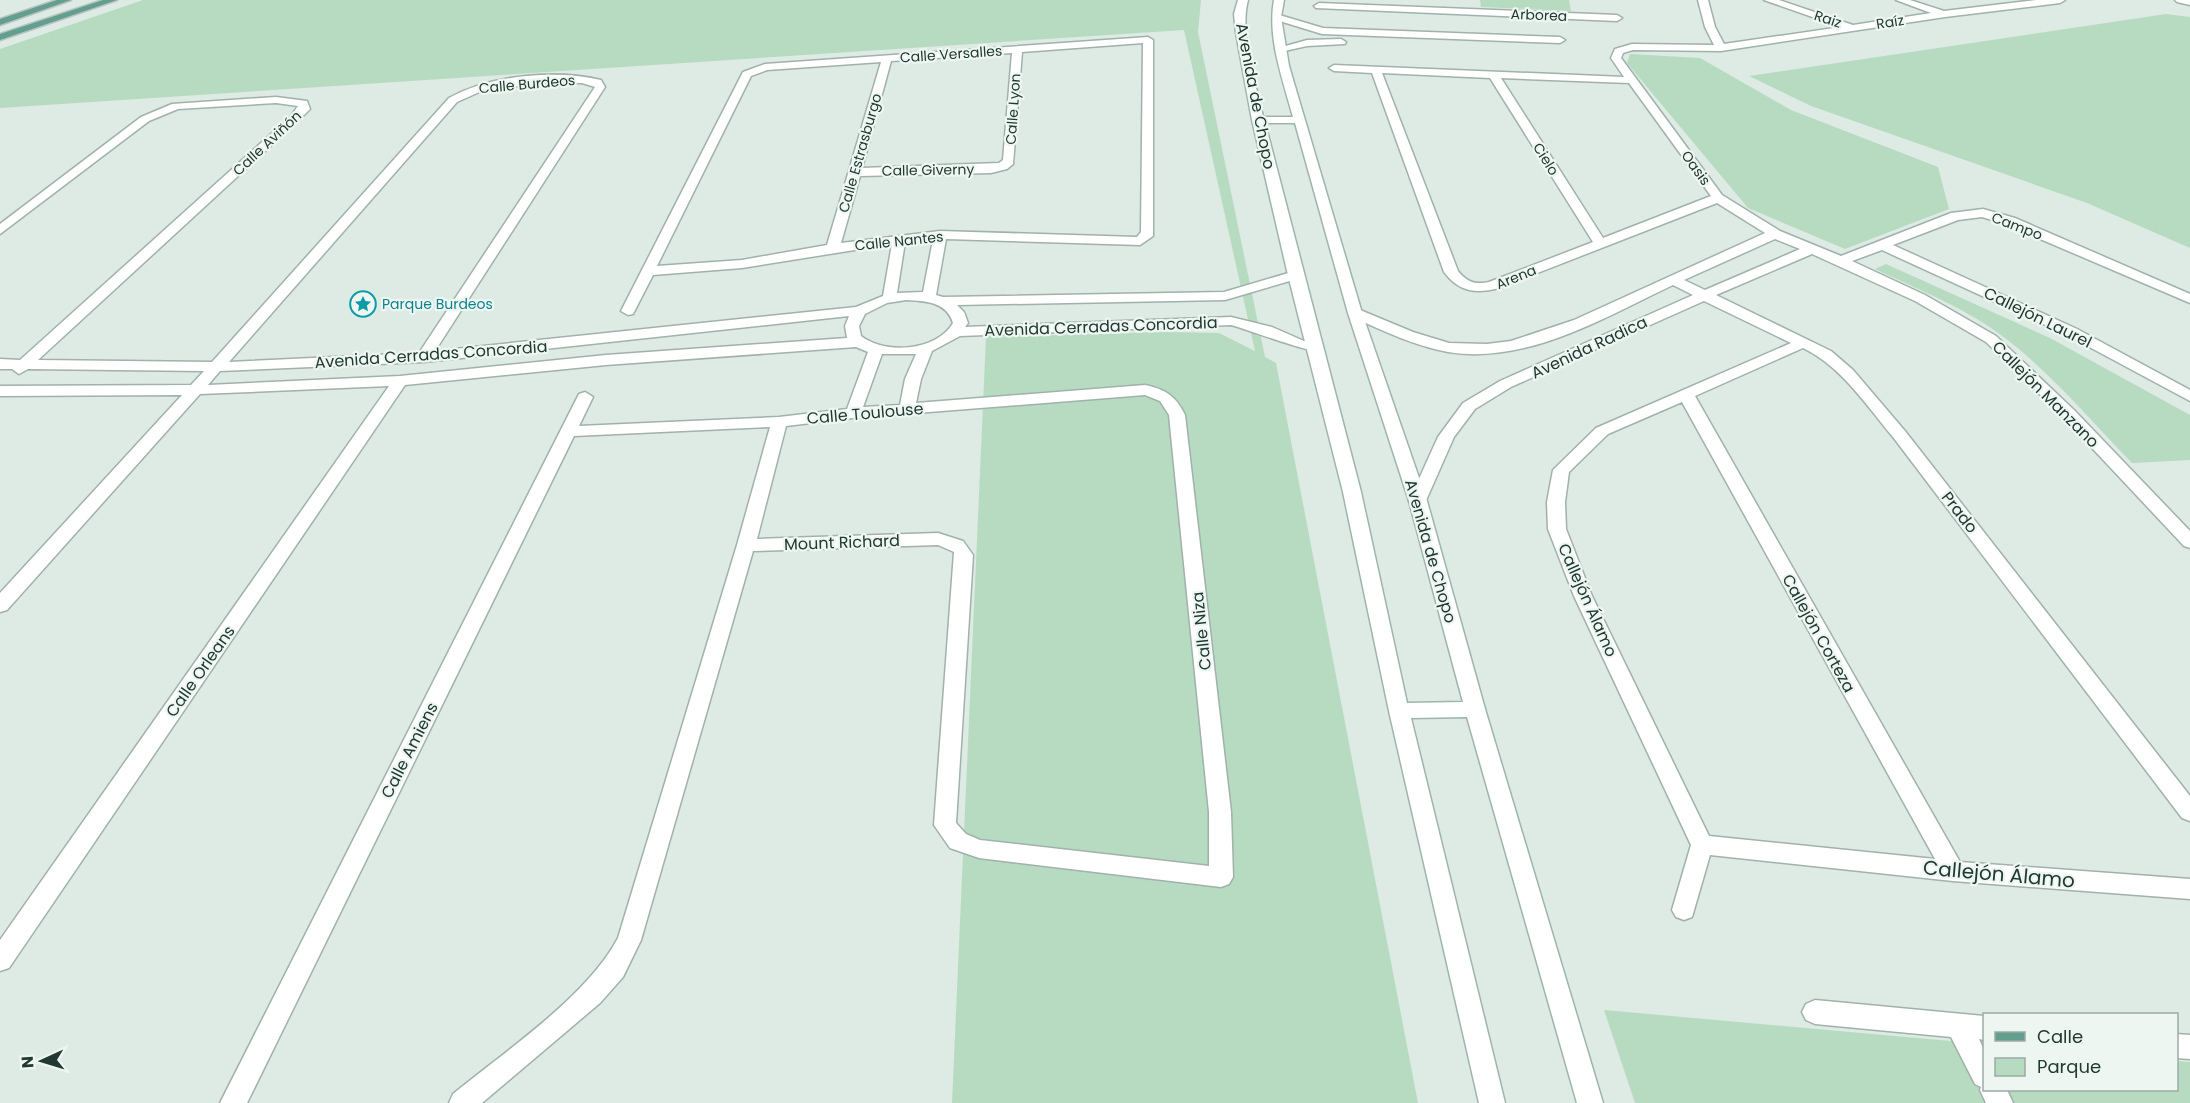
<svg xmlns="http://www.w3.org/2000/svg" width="2190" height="1103" font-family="Poppins,sans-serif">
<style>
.green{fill:#b6dbc0}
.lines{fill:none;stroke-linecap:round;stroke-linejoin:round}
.street-casing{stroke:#a1b1ab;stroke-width:3}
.secondary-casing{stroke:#9db5ac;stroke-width:3}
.primary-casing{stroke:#bcc4c2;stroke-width:3}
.street{fill:#fff;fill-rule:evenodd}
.secondary{fill:#fff;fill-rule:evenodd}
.primary{fill:#629f8f;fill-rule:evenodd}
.labels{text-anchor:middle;stroke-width:4.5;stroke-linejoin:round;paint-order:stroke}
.far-street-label{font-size:14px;fill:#203932;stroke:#eef6f2}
.far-culture-label{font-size:14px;fill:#0d838f;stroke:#eef6f2;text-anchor:start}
.street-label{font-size:16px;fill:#203932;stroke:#eef6f2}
.near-street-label{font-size:20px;fill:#203932;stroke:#eef6f2}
</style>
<rect width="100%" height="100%" fill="#deeae4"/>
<g class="green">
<path d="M143 0H1201L1198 32 1265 357 1276 363 1418 1103H952L986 337 1165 332 1219 333 1255 351 1184 30 0 108V49Z"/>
<path d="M1480 0H1569L1571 11 1481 7Z"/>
<path d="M2166 14 2190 17V248L2087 203 1811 106 1749 76Z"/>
<path d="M1630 54 1700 58 1791 110 1938 167 1949 209 1845 249 1748 208 1627 63Z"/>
<path d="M1886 264 2050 338 2190 415V460L2132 463C2091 421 2052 374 2005 338 1966 308 1919 290 1875 269Z"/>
<path d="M1604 1010 1984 1044V1090H2176L2177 1061 2190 1062V1103H1635Z"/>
</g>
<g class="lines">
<g class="street-casing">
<g id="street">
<path d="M1698 0H1708L1715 27 1724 44 1841 27 1764 0H1779L1853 25 1931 13 1896 0H1910L1944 11 2036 0H2065L2060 3 1945 17 1721 51 1633 50 1623 53 1621 58 1722 195 1780 231 1841 256 1951 213 1983 209 2015 218 2190 294V303L2005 224 1982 217 1958 220 1893 245 2077 329 2190 390V401L2067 335 1882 250 1852 261 1925 295 1996 336 2074 410 2190 531V548L2184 546 2062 416 1986 342 1915 301 1812 254 1716 295 1831 351 1853 370 1905 431 2190 796V821L2182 818 1893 437C1866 405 1842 367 1803 348L1695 396 1960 862 2190 879V899L1953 881 1710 855 1692 917 1684 920 1676 917 1672 910 1691 845 1574 596 1548 529 1547 502 1553 470 1596 428 1791 343 1704 301 1511 387 1475 409 1454 437 1424 505 1418 507 1409 501 1438 437 1463 403 1500 381 1693 295 1673 285C1605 317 1527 365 1448 352 1414 346 1382 330 1350 316V310H1360L1413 332 1449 343 1487 344 1511 341 1574 320 1765 233 1717 203 1499 288C1476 294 1459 292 1444 272L1372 73 1334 71 1329 68 1334 65 1624 77 1611 58 1615 49 1632 44 1714 45 1705 27ZM1382 73 1490 78 1593 242 1489 282C1475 285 1467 282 1458 271ZM1501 78 1629 83 1711 196 1603 238ZM1775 239 1800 249 1705 290 1684 280ZM1682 402 1935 859 1709 836 1592 596 1566 529 1565 502 1569 472 1608 434Z"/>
<path d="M1319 3 1617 15 1622 18 1617 21 1316 8 1314 6Z"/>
<path d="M1276 14 1323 28 1560 37 1565 40 1560 43 1322 34 1273 19V15Z"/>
<path d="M1148 37 1153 40V236L1140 245 946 239 936 295 943 297 1224 292 1295 271 1302 275 1300 278 1225 300 957 305 964 312 968 323 965 327 1231 317 1272 327 1320 348 1318 351C1310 353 1246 329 1231 325L960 336 932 351 921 379 916 403 1145 385C1165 389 1176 396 1185 415L1231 812 1233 877 1229 884 1221 887 979 858 950 848 934 825 954 552 938 545 753 551 641 940 623 977 600 1003 482 1103H449L453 1094C505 1051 587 997 618 938L737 545 770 427 574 436 247 1103H220L579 394 585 392 593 397 579 426 779 417 847 409 868 352 856 347 606 365 405 385 9 968 0 971V940L389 386 200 394 7 610 0 612V593L182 395 0 396V386L191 385 204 371 28 369 19 374 12 369H0V359L20 360 291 116 298 106 276 103 178 109 149 121 0 234V224L141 117 172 104 276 97 307 101 310 109 299 120 38 360 212 362 449 98C491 75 554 69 601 80L605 87 435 351 856 307 883 296 892 244 742 268 653 275 633 314 628 315 621 311 743 72 765 64ZM1143 43 1141 232 1137 237 940 231 841 243 860 176 991 173 1007 169 1013 164 1022 52ZM1012 53 1003 160 999 163 862 168 891 61ZM881 62 827 245 742 260 657 266 751 76 767 70ZM544 83H582L595 87 419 353 229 362 457 102 484 90ZM933 240 923 292 897 293 905 242ZM906 300C926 301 947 302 953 323 937 351 885 355 861 336L859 326 865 314 887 303ZM849 316 845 326 847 338 606 355 400 376 208 385 220 371 424 362ZM882 354H916L905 379 900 405 863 407ZM1145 395 1160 401 1169 415 1209 812V866L980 840 966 834 956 823 973 555 963 541 938 533 757 539 786 426 853 418Z"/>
<path d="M1341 39 1346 42 1345 44 1307 46 1280 52 1275 49 1307 40Z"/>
<path d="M1815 1000 1984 1016V1040L1979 1039 1984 1050V1090H2007L2013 1103H1986L1980 1090 1981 1087 1975 1084 1951 1037 1815 1024 1806 1020 1802 1012 1806 1004Z"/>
<path d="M2176 1034 2190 1035V1059L2176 1058Z"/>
</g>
</g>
<g class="secondary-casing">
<g id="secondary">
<path d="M1238 0H1248C1239 33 1256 83 1263 117H1293C1283 80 1267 38 1274 0H1284L1281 17 1289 66 1362 313 1427 501 1485 709 1603 1103H1577L1467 717 1411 718 1505 1103H1479L1389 711 1343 492 1288 275 1252 120 1236 33 1234 14ZM1265 123H1295L1348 313 1409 501 1463 702 1407 703 1361 492Z"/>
<path d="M2175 0H2190V5L2177 2Z"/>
</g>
</g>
<g class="primary-casing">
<g id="primary">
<path d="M57 0H71L0 25V19Z"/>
<path d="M103 0H117L0 40V34Z"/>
</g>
</g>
<use href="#street" class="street"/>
<use href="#secondary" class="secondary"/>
<use href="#primary" class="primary"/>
</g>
<defs>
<g id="sight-ring" transform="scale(1.35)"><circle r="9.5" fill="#eef6f2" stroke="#0f9aa8" stroke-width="1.5"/><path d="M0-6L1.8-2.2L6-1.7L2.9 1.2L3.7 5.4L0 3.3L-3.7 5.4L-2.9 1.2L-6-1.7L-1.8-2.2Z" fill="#0f9aa8"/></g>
</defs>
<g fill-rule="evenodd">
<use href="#sight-ring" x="363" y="304"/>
</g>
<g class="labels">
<g class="far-street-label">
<text transform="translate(1539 15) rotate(2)" y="5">Arborea</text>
<text transform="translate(1828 19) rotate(18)" y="5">Raiz</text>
<text transform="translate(1890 22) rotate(-9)" y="5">Raíz</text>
<text transform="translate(951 54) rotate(-4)" y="5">Calle Versalles</text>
<text transform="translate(527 84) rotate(-5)" y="5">Calle Burdeos</text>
<text transform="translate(1013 109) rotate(-86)" y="5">Calle Lyon</text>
<text transform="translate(267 143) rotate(-43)" y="5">Calle Aviñón</text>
<text transform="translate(860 153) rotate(-74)" y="5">Calle Estrasburgo</text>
<text transform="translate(1546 159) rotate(58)" y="5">Cielo</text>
<text transform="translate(1696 168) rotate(54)" y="5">Oasis</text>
<text transform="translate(928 170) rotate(-1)" y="5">Calle Giverny</text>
<text transform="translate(2017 226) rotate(21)" y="5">Campo</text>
<text transform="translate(899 241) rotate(-6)" y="5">Calle Nantes</text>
<text transform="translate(1516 277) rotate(-22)" y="5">Arena</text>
</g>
<g class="far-culture-label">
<text x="382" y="309">Parque Burdeos</text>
</g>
<g class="street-label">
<text transform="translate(1256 96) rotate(79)" y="6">Avenida de Chopo</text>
<text transform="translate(2038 317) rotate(26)" y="6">Callejón Laurel</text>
<text transform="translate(1101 326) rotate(-2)" y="6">Avenida Cerradas Concordia</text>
<text transform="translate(1589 347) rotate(-25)" y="6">Avenida Radica</text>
<text transform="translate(431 354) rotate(-4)" y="6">Avenida Cerradas Concordia</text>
<text transform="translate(2046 394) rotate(45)" y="6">Callejón Manzano</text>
<text transform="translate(865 413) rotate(-5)" y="6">Calle Toulouse</text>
<text transform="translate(1960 512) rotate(52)" y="6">Prado</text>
<text transform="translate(842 542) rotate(-2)" y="6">Mount Richard</text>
<text transform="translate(1431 551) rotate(74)" y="6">Avenida de Chopo</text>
<text transform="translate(1588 600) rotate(66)" y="6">Callejón Álamo</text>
<text transform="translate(1201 631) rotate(-96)" y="6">Calle Niza</text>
<text transform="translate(1819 633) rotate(61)" y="6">Callejón Corteza</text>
<text transform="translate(200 671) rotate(-55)" y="6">Calle Orleans</text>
<text transform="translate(409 750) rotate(-63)" y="6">Calle Amiens</text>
</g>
<g class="near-street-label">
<text transform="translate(1999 874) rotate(5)" y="7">Callejón Álamo</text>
</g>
</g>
<rect x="1983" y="1013" width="195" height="78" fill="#eef6f2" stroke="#9caaa5" stroke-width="1.5"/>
<rect x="1995" y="1032" width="30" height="9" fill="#629f8f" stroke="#9caaa5" stroke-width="1.5"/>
<text x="2037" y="1043" font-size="18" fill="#203932">Calle</text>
<rect x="1995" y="1058" width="30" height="18" fill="#b6dbc0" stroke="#9caaa5" stroke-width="1.5"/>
<text x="2037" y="1073" font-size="18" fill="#203932">Parque</text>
<g transform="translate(42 1061) rotate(266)" stroke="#eef6f2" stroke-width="4.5" paint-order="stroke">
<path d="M0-4.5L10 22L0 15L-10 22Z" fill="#203932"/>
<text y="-9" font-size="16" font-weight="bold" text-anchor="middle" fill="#203932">N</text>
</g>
</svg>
